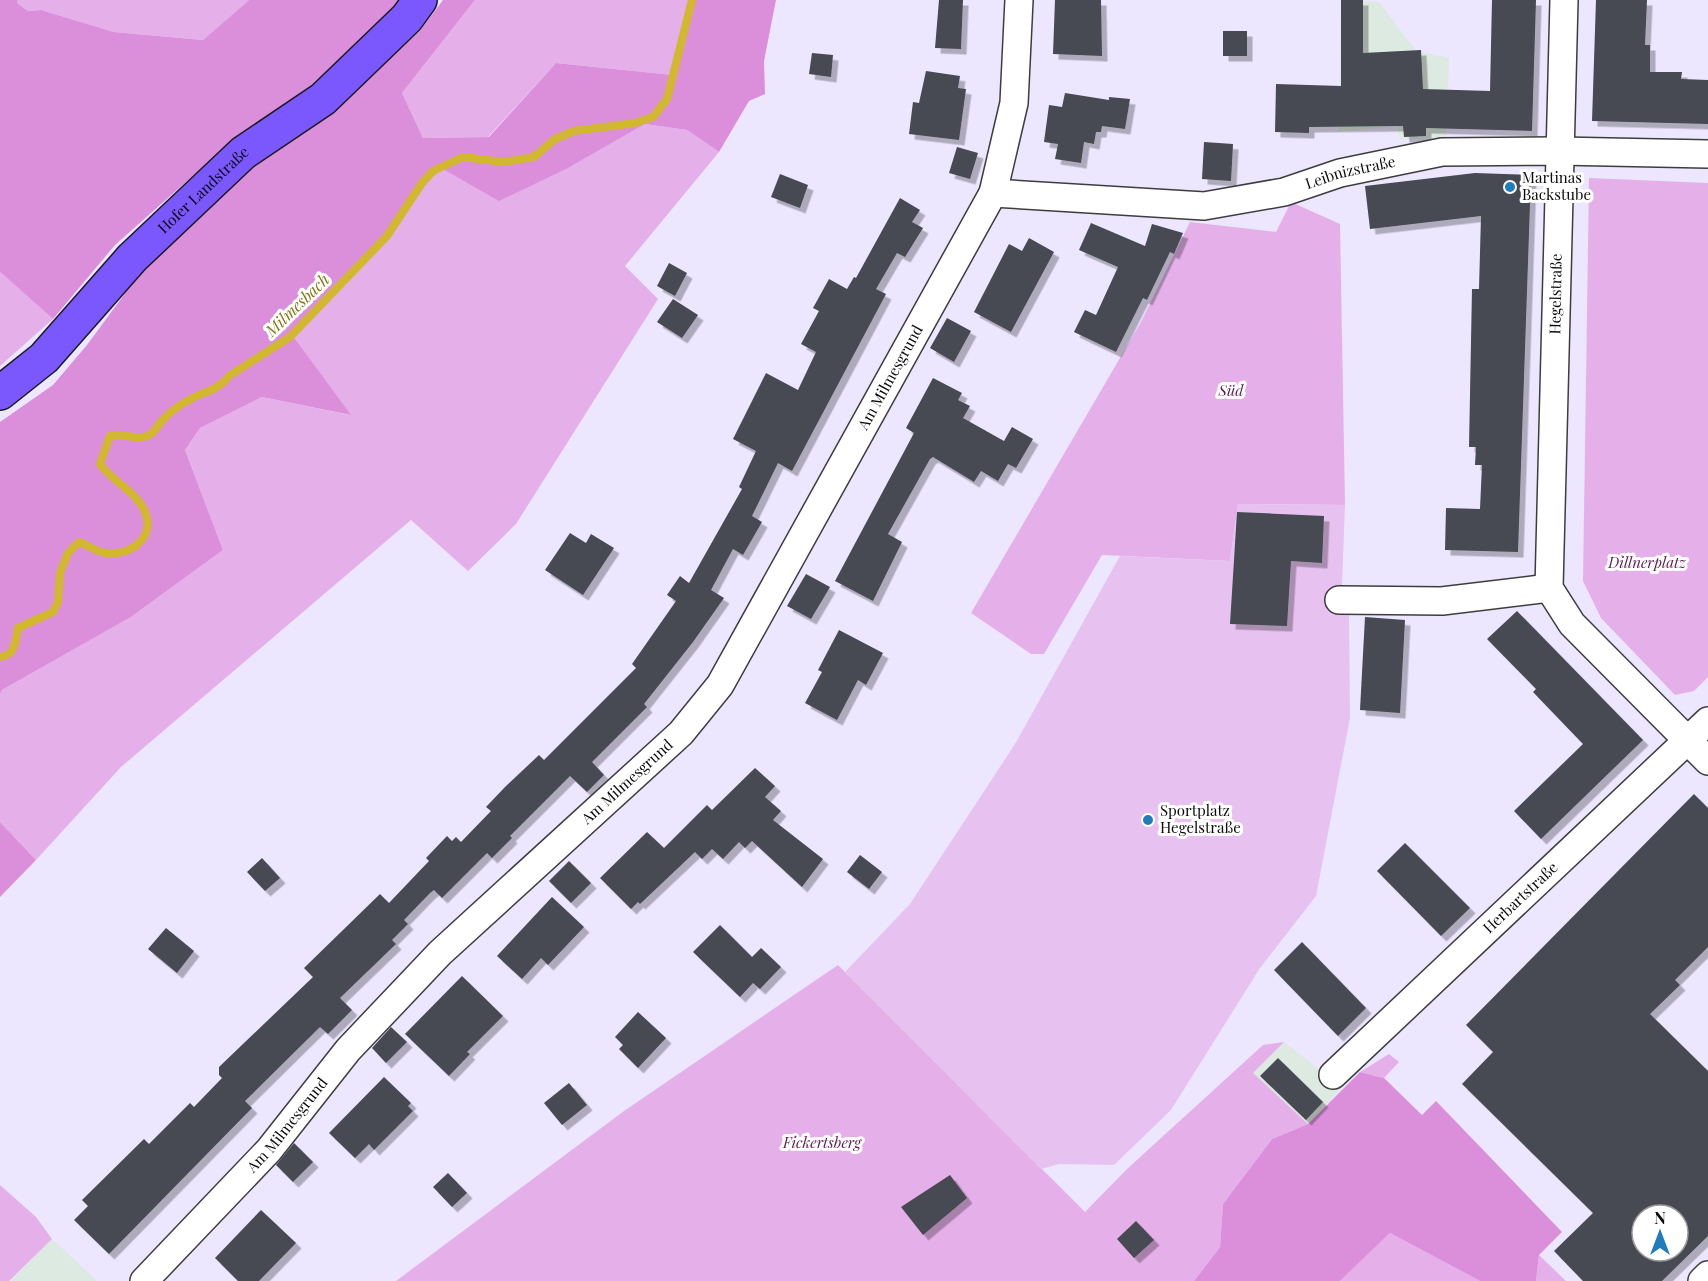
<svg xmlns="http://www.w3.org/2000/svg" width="1708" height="1281" font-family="'Playfair Display',serif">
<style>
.industrial{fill:#ddeae1}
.green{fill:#e5b0e9}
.forest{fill:#db8fdb}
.pitch{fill:#e7c2f0}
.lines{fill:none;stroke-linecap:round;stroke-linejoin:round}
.stream{stroke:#d1b82e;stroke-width:8}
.building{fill:#464852;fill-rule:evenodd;filter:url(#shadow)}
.street-casing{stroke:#3d3d3d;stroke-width:30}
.primary-casing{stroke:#1b1b1b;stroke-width:36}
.street{stroke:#fff;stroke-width:27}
.primary{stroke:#7a58fe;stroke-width:33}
.poi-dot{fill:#1f7dbd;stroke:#fff;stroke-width:2}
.labels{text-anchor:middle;stroke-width:6;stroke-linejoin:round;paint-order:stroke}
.street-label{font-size:15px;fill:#0a0a0a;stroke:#fff}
.poi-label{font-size:15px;fill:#0a0a0a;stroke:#fff;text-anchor:start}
.park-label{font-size:15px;font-style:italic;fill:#621950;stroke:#fff}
.water-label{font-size:16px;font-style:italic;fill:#827511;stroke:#fff}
</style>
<defs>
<filter id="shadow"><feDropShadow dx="5.5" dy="5.5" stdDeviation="0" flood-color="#0004"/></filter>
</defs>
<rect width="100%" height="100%" fill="#ede6ff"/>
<g class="industrial">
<path d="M1341 0 1379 2 1416 51 1449 58 1446 137 1400 140 1397 126 1339 132Z"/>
<path d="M1284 1042 1342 1087 1308 1124 1253 1073Z"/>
<path d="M52 1239 96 1280 97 1281H10Z"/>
</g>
<g class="green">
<path d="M18 0H249L203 40 114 32 41 10 28 11 17 3Z"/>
<path d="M475 0H692L690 15 673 75 556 63 488 137 423 138 402 93Z"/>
<path d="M645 124 687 130 719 152 625 266 658 299 516 524 468 571 411 520 121 767 36 860 0 822V694L2 690 131 617 223 550 185 450 200 428 262 397 350 415 293 336 389 236 424 184 443 169 570 167Z"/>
<path d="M1589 178 1708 183V677L1694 691 1675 695 1601 618 1583 581Z"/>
<path d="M1291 202 1340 224 1345 505 1238 504 1230 561 1102 555 1044 654H1031L971 613 1141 322 1190 222 1276 232Z"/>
<path d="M0 272 53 319 0 366Z"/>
<path d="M838 965 1085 1212 1127 1169 1263 1045 1284 1042 1253 1073 1308 1124 1272 1139 1223 1204 1220 1247 1194 1281H396L624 1111Z"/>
<path d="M1389 1054 1399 1062 1384 1078 1360 1072Z"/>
<path d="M0 1185 36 1217 52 1239 9 1281H0Z"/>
<path d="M1390 1233 1480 1281H1340Z"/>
<path d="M1539 1255 1566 1281H1536Z"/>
</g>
<g class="forest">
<path d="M0 0H18L17 3 28 11 41 10 114 32 203 40 249 0H402L314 86 231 142 115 245 53 319 0 272Z"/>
<path d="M443 0H475L402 93 423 138 489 137 556 63 673 75 690 15 692 0H776L764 61 765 94 749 101 719 152 687 130 645 124 570 167 499 201 443 169 424 184 389 236 293 336 351 415 262 397 200 428 185 450 223 550 131 617 2 690 0 694V422L53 385 87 345 143 269 250 170 335 108 419 32Z"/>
<path d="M0 822 36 860 0 897Z"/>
<path d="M1360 1072 1384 1078 1422 1115 1436 1101 1562 1232 1539 1255 1536 1281H1480L1390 1233 1340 1281H1194L1220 1247 1223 1204 1272 1139 1308 1124Z"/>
</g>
<path class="pitch" d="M1238 504 1345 505 1342 585 1349 615 1350 718 1316 896 1260 968 1171 1110 1114 1165 1059 1164 1041 1169 845 972 910 904 1015 744 1120 556 1230 561Z"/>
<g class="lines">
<path class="stream" d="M0 657C16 655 15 642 18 628L53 612 58 602 60 573 68 553 79 542C88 545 97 552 105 553 129 557 156 538 145 512 138 493 112 481 100 464L110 436C123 431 138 443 151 434 154 432 157 427 160 423 167 415 179 405 189 400 204 391 218 391 229 376L290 337 387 236 422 183 433 171 463 157 503 162 534 157 555 139 574 131 635 123 653 117 667 99 692 0"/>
</g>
<g class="building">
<path d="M939 0H963L961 49 935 48Z"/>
<path d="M1055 0H1101L1102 56 1053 54Z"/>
<path d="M1341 0H1363V53L1421 50 1423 89 1490 91 1492 0H1536L1532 131 1426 128V136L1404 137 1403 126 1309 127V133L1275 132 1276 84 1341 86Z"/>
<path d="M1596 0H1647L1645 45H1650V72H1682L1681 79 1708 80V124L1592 121Z"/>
<rect x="1223" y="31" width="24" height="25"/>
<path d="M812 53 833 55 831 77 809 74Z"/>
<path d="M926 71 960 76 958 88 966 89 959 140 909 134 913 102 919 103Z"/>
<path d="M1065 93 1109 100V97L1130 99 1125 129 1102 126 1101 132H1096L1094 144 1084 142 1081 163 1055 159 1058 144 1044 142 1049 105 1062 107Z"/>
<path d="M1204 142 1233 144 1231 181 1202 179Z"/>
<path d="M957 147 978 153 970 179 949 173Z"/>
<path d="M1475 173 1531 175 1518 552 1445 550 1446 508 1480 509 1482 465H1475L1476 447H1469L1472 289H1479L1481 216 1370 229 1365 186Z"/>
<path d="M780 174 808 185 800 208 771 197Z"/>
<path d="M900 198 920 210 912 222 923 228 905 257 897 253 876 289 886 294 792 471 778 463 752 516 762 522 743 555 733 549 711 590 724 598 693 642 644 704 647 707 592 762 604 775 587 792 570 776 510 836 512 838 492 858 487 853 442 898 434 890 430 893 404 920 408 924 392 940 396 944 340 998 352 1010 328 1034 320 1027 245 1101 252 1108 109 1254 74 1220 88 1206 82 1200 144 1139 149 1144 190 1103 194 1107 222 1078 219 1075V1067L313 977 304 968 380 894 389 903 429 861 426 858 447 836 452 841 456 837 461 842 491 811 486 807 505 787 539 755 544 760 636 668 632 664 676 601 667 595 680 576 689 583 742 489 739 487 756 451 733 439 766 373 798 390 816 352 801 344 819 311 813 308 829 279 847 289 854 277 856 278Z"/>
<path d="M1091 223 1145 246 1152 224 1183 233 1174 254 1170 252 1147 300 1143 298 1116 352 1074 332 1085 310 1096 315 1118 267 1079 250Z"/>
<path d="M1029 238 1054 252 1011 332 974 312 1009 244 1022 251Z"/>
<path d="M669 263 687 273 675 296 657 286Z"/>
<path d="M673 299 698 315 682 338 657 322Z"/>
<path d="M947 318 971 331 954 362 930 348Z"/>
<path d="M933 378 962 393 958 400 970 406 963 418 1004 441 1012 427 1033 439 1016 468 1008 464 998 481 981 471 974 482 933 457 930 459 888 534 902 542 873 601 835 581 914 433 906 428Z"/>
<path d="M1237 512 1324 516 1322 563 1291 561 1287 626 1230 624Z"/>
<path d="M570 533 586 543 591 534 614 548 583 595 545 570Z"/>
<path d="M806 574 830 587 811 619 787 606Z"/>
<path d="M1517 611 1643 740 1541 839 1514 811 1583 744 1533 692 1536 689 1487 639Z"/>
<path d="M1365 617 1405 620 1400 713 1360 710Z"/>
<path d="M839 630 883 653 866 685 858 680 837 720 805 703 822 672 818 670Z"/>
<path d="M755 768 775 786 765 797 781 811 773 820 823 859 802 887 752 841 745 848 739 842 723 859 712 849 702 859 695 852 640 904 638 902 631 909 600 878 647 832 664 848 707 805 712 810Z"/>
<path d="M1694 794 1708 808V947L1675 980 1680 985 1650 1014 1708 1071V1236L1662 1281H1583L1554 1251 1593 1213 1462 1084 1493 1052 1466 1025ZM1642 1215H1678V1251H1642Z"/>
<path d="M1405 843 1470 908 1441 936 1377 871Z"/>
<path d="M860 855 882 872 869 889 847 872Z"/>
<path d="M262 858 280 878 265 891 247 872Z"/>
<path d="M569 861 591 883 571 903 549 881Z"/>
<path d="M552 897 584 927 548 965 541 958 522 979 497 956Z"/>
<path d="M720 925 752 957 761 948 781 967 760 989 753 983 740 997 693 952Z"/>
<path d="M166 928 194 951 177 973 148 949Z"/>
<path d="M1302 942 1366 1008 1338 1036 1274 970Z"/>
<path d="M462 976 503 1016 467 1052 470 1054 449 1076 405 1034Z"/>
<path d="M638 1012 666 1038 638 1068 619 1049 623 1045 615 1037Z"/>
<path d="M391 1027 407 1042 386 1063 372 1048Z"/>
<path d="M1278 1058 1323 1102 1306 1120 1260 1076Z"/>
<path d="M384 1077 411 1103 408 1106 413 1111 374 1150 369 1144 355 1158 329 1133Z"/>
<path d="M569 1083 587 1105 562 1125 544 1103Z"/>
<path d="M294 1143 313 1162 293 1182 276 1165Z"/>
<path d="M448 1173 467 1193 452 1207 433 1187Z"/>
<path d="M950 1175 967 1198 923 1235 901 1207Z"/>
<path d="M261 1210 296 1243 259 1281H238L215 1258Z"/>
<path d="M1136 1221 1154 1240 1134 1258 1117 1239Z"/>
</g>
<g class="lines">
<g class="street-casing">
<g id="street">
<path d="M1564 0 1549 588 1572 624 1708 761"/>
<path id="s1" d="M993 193 1204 206 1284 192 1340 173 1442 152 1559 151 1708 154"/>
<path d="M1339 600 1442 601 1549 588"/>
<path id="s2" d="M1333 1075 1708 721"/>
<path id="s3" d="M144 1281 269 1150 348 1050 440 953 681 733 720 685 993 193 1014 103 1019 0"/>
<path d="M1702 1281 1708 1275"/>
</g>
</g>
<g class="primary-casing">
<g id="primary">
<path id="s4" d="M0 393 44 358 132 258 243 153 323 99 407 18 420 0"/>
</g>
</g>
<use href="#street" class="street"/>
<use href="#primary" class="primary"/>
</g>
<g class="poi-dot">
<circle cx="1510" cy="187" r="6"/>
<circle cx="1148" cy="820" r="6"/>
</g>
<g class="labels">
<g class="street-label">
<text dy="5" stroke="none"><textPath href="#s1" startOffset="362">Leibnizstraße</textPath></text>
<text dy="5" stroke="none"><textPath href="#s4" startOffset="288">Hofer Landstraße</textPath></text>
<text transform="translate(1556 294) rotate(-89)" y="5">Hegelstraße</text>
<text dy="5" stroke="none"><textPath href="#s3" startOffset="1182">Am Milmesgrund</textPath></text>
<text dy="5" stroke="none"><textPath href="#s3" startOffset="696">Am Milmesgrund</textPath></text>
<text dy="5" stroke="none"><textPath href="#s2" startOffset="258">Herbartstraße</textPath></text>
<text dy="5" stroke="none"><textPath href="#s3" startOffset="212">Am Milmesgrund</textPath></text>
</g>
<g class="poi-label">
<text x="1522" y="183">Martinas<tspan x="1522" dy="17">Backstube</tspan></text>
<text x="1160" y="816">Sportplatz<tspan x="1160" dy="17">Hegelstraße</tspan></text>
</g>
<g class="park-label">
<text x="1231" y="396">Süd</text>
<text x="1647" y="568">Dillnerplatz</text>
<text x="822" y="1148">Fickertsberg</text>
</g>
<g class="water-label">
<text transform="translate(297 305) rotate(-44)" y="6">Milmesbach</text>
</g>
</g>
<g transform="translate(1660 1233)"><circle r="28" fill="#ffffff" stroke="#9d9d9d" stroke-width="1.5"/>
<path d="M0-4.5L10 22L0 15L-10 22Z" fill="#1f7dbd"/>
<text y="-9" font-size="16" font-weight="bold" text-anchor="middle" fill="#0a0a0a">N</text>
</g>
</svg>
